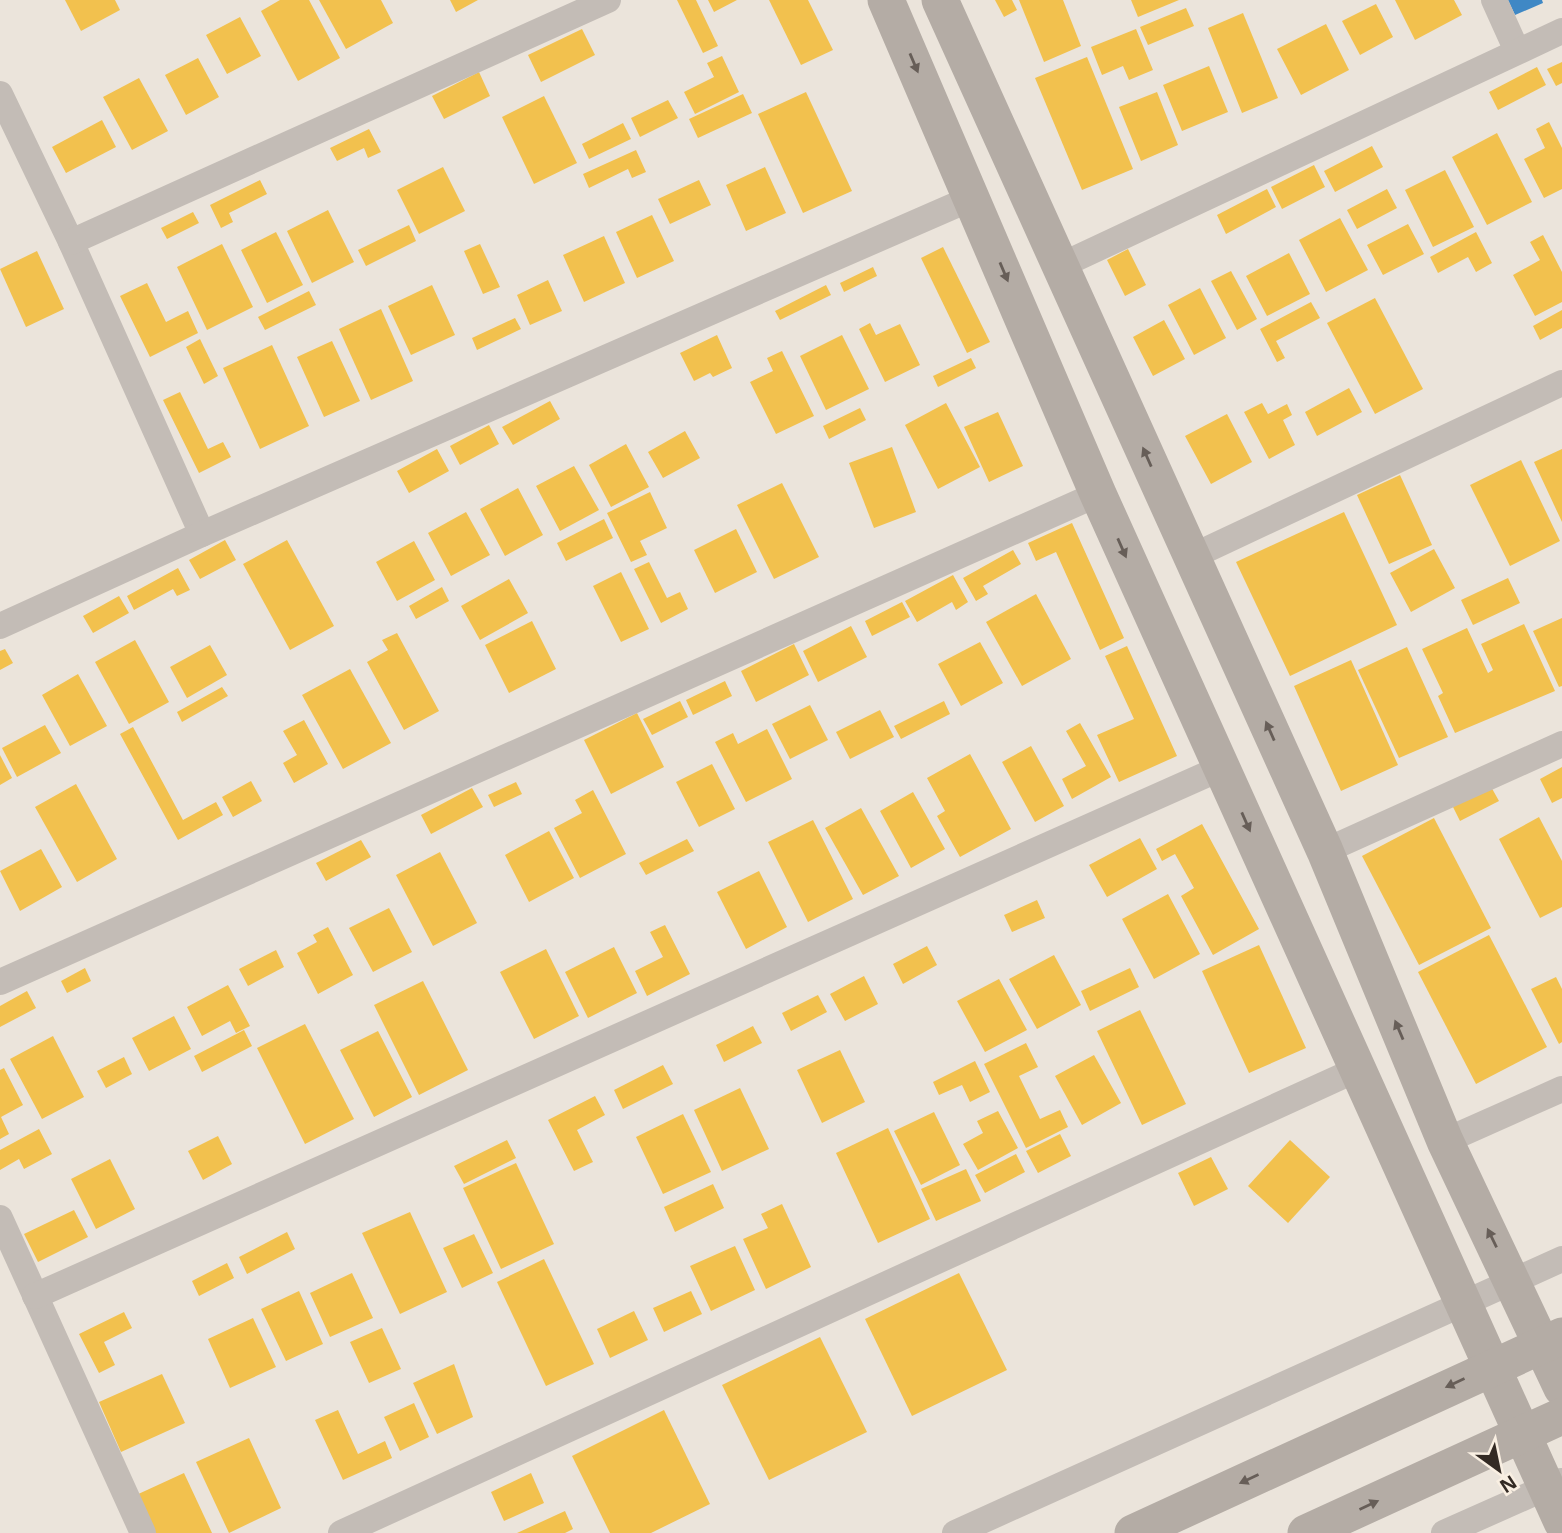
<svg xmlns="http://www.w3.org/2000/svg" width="1562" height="1533" font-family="'Noto Sans',sans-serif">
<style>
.homes{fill:#f2c14e}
.schools{fill:#3f88c5}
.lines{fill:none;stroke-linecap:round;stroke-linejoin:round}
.street{stroke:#c3bcb6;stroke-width:26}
.secondary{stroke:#b4aca5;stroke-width:37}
.oneway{fill:#675e58}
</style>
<rect width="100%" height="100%" fill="#ebe4db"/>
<g class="homes">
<path d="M65 0H115L120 10 81 31Z"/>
<path d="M280 0H309L340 58 298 81 261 11Z"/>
<path d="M319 0H381L393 23 346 49Z"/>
<path d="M450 0H478L456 12Z"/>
<path d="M677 0H696L718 46 703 53Z"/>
<path d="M708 0H737L714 12Z"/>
<path d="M769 0H808L833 50 801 65Z"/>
<path d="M995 0H1012L1017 10 1004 17Z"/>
<path d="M1019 0H1063L1081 46 1044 62Z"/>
<path d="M1131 0H1179L1138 17Z"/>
<path d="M1395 0H1454L1462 15 1415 40Z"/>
<path d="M1376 4 1393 37 1360 55 1342 21Z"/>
<path d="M1186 8 1194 26 1148 45 1140 27Z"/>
<path d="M1243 13 1278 98 1242 113 1208 28Z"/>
<path d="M240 17 261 56 227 74 206 35Z"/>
<path d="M1326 24 1349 70 1301 95 1277 49Z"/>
<path d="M582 29 595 55 541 82 528 55Z"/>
<path d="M1136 29 1153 70 1129 80 1123 66 1102 75 1091 47Z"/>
<path d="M722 56 739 92 695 114 684 92 714 77 707 63Z"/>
<path d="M1087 57 1133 169 1082 190 1035 78Z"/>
<path d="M198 58 219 97 186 115 165 75Z"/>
<path d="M1562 62V83L1556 86 1547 69Z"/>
<path d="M1209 66 1228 112 1182 131 1163 85Z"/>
<path d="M1537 67 1546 85 1498 110 1489 92Z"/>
<path d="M479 72 490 96 444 119 432 96Z"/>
<path d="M139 78 168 131 132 150 103 97Z"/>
<path d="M806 92 852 191 803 213 758 114Z"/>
<path d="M1157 92 1178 145 1141 161 1119 107Z"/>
<path d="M743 94 752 113 698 138 689 119Z"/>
<path d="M544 96 577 163 534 184 502 117Z"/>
<path d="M668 100 678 118 640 137 631 118Z"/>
<path d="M102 120 116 147 66 173 52 147Z"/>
<path d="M1549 122 1562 148V189L1544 198 1524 159 1545 148 1536 129Z"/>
<path d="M623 123 631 139 589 159 582 144Z"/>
<path d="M369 129 381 152 368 158 364 148 337 161 330 148Z"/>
<path d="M1497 133 1532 202 1487 225 1452 157Z"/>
<path d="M1372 146 1383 167 1335 192 1324 171Z"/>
<path d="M636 150 646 172 632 178 628 169 589 188 583 174Z"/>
<path d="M1314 165 1325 187 1282 209 1271 187Z"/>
<path d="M443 167 465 211 419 234 397 190Z"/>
<path d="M765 167 786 213 746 231 726 185Z"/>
<path d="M1445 170 1474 227 1433 247 1405 190Z"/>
<path d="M260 180 267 194 229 213 233 222 221 228 210 205Z"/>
<path d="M699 180 711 205 670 224 658 199Z"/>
<path d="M1267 189 1276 207 1226 234 1217 215Z"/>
<path d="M1387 189 1397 208 1357 229 1347 210Z"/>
<path d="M328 210 354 262 312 283 287 231Z"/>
<path d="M193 212 199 223 167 239 161 228Z"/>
<path d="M652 215 674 261 637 278 616 232Z"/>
<path d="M1340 218 1368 270 1326 292 1299 240Z"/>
<path d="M1408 224 1424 254 1383 275 1367 245Z"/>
<path d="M409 225 416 241 366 266 358 250Z"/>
<path d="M276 232 303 285 267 303 241 250Z"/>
<path d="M1476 232 1492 263 1476 272 1468 257 1438 273 1430 257Z"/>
<path d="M1543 235 1562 272V302L1535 316 1513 275 1540 260 1530 242Z"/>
<path d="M604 236 625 283 584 302 563 255Z"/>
<path d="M222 244 253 307 207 330 177 267Z"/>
<path d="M480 244 500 287 483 294 464 251Z"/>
<path d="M943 247 990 342 967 353 921 258Z"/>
<path d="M1128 249 1146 285 1125 296 1107 260Z"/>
<path d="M37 251 64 309 26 327 0 269Z"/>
<path d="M1289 253 1310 294 1267 316 1246 276Z"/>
<path d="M873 267 877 276 844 292 840 283Z"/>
<path d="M1231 271 1257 319 1237 330 1211 281Z"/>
<path d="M548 280 562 311 530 325 517 295Z"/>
<path d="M147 283 166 322 188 311 198 333 150 357 120 296Z"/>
<path d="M432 285 455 335 411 355 388 306Z"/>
<path d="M826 285 831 295 780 320 775 311Z"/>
<path d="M1200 288 1226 338 1194 355 1168 305Z"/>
<path d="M309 291 316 305 265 330 258 317Z"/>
<path d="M1375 298 1423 389 1375 414 1327 323Z"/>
<path d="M1311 302 1320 318 1276 341 1285 358 1277 362 1260 329Z"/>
<path d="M381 309 413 381 371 400 339 329Z"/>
<path d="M1562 310V328L1540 340 1533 326Z"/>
<path d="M515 318 521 329 477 350 472 338Z"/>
<path d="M1164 320 1185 359 1153 376 1133 337Z"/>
<path d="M870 323 876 335 900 324 920 365 885 382 859 329Z"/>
<path d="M717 335 732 368 713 377 710 373 694 381 680 353Z"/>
<path d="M842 335 869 389 826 410 800 356Z"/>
<path d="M200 339 218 376 204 384 186 347Z"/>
<path d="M332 341 360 401 324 417 297 357Z"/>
<path d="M272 345 309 426 260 449 223 368Z"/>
<path d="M782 351 814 416 776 434 750 382 773 371 767 358Z"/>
<path d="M971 358 976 368 938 387 933 376Z"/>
<path d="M1349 388 1362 412 1317 436 1305 412Z"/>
<path d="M180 392 208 449 223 442 231 457 199 473 163 400Z"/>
<path d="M550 401 560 419 513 445 502 427Z"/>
<path d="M946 403 980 467 938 489 905 425Z"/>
<path d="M1262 403 1268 414 1287 404 1292 415 1283 420 1295 445 1269 459 1244 412Z"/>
<path d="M860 408 866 420 829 439 823 426Z"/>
<path d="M998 412 1023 466 989 482 964 427Z"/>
<path d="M1227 414 1252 462 1211 484 1185 436Z"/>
<path d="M489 425 499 444 460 465 450 446Z"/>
<path d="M685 431 700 458 663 478 648 452Z"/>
<path d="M626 444 649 487 611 507 589 465Z"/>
<path d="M892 447 916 512 874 528 849 463Z"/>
<path d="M437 449 449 471 409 493 397 471Z"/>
<path d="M1562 449V522L1534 462Z"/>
<path d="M1521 460 1560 541 1510 566 1470 485Z"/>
<path d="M574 466 599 510 560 531 536 486Z"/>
<path d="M1400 475 1432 545 1389 564 1357 495Z"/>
<path d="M782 483 819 557 774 579 737 505Z"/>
<path d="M518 488 543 535 505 556 480 509Z"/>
<path d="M650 492 667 528 640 541 647 555 631 562 607 513Z"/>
<path d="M466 512 490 555 451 576 428 533Z"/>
<path d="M1344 512 1397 625 1290 676 1236 562Z"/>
<path d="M604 519 613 538 566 561 557 543Z"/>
<path d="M1072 523 1124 638 1100 650 1056 552 1036 561 1028 543Z"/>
<path d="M736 529 757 572 715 593 694 550Z"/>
<path d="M225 540 236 560 200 579 189 560Z"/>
<path d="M287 540 334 626 290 650 243 564Z"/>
<path d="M414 541 435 580 397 601 376 562Z"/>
<path d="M1434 549 1455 588 1411 612 1390 573Z"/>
<path d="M1013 550 1021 564 983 586 988 594 976 601 963 578Z"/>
<path d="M649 562 667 598 680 592 688 609 661 623 634 569Z"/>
<path d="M178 568 190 590 177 596 173 589 134 610 127 596Z"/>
<path d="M621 572 649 629 621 642 593 586Z"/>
<path d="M953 575 968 602 956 610 952 602 917 622 905 601Z"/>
<path d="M1508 578 1520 603 1473 625 1461 600Z"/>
<path d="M509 579 528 613 480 640 461 606Z"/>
<path d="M442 587 449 601 416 619 409 606Z"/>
<path d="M1036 594 1071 659 1022 686 986 622Z"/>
<path d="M119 596 129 613 93 633 83 616Z"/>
<path d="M902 602 910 617 872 636 865 621Z"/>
<path d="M1562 618V686L1559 687 1533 631Z"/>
<path d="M532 621 556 669 509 693 485 645Z"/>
<path d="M1524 624 1555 691 1455 733 1438 696 1443 693 1422 649 1467 628 1488 673 1493 670 1481 644Z"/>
<path d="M851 626 867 657 818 682 803 651Z"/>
<path d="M397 633 439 711 404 730 367 662 388 650 382 640Z"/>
<path d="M135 640 169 702 129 724 95 662Z"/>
<path d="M980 642 1003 683 961 706 938 664Z"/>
<path d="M794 644 809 675 756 702 741 671Z"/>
<path d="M210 645 227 675 187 698 170 667Z"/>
<path d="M1127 646 1177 756 1119 782 1097 735 1134 719 1105 656Z"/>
<path d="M1407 647 1448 737 1399 758 1358 670Z"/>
<path d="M5 649 13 663 0 670V651Z"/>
<path d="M1351 660 1398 765 1341 791 1294 686Z"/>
<path d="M350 669 391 743 343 769 302 695Z"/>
<path d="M78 674 107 726 70 746 42 695Z"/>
<path d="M725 681 732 696 693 715 686 700Z"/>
<path d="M222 687 228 696 182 722 177 712Z"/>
<path d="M680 701 688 717 652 735 643 719Z"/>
<path d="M944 701 950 714 901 739 894 726Z"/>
<path d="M810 705 828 740 790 759 772 724Z"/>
<path d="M880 710 894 737 850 759 836 732Z"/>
<path d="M637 713 664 767 611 794 584 740Z"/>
<path d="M304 720 328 764 294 783 283 763 297 755 283 731Z"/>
<path d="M1080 723 1111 777 1072 799 1062 779 1086 766 1066 731Z"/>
<path d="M45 725 61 753 17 777 2 748Z"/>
<path d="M133 727 183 820 216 802 223 815 178 840 120 734Z"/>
<path d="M767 729 792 779 746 802 715 742 733 733 738 744Z"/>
<path d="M1031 746 1064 806 1035 822 1002 762Z"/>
<path d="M970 754 1011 829 960 857 937 816 945 811 927 778Z"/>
<path d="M0 755 12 778 0 785Z"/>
<path d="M712 764 735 809 699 827 676 782Z"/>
<path d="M1562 767V798L1552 803 1540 779Z"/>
<path d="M251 781 262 801 233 817 222 797Z"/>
<path d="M516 782 522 794 494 807 488 795Z"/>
<path d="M76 784 117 859 77 882 35 807Z"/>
<path d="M1490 785 1499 801 1460 821 1452 805Z"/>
<path d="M472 788 483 807 431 834 421 815Z"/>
<path d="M593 790 626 854 580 878 554 828 582 813 575 800Z"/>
<path d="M913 792 945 849 911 868 880 811Z"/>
<path d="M861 808 899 876 863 895 825 828Z"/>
<path d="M1539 817 1562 861V907L1540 918 1499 839Z"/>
<path d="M1434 818 1491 928 1419 965 1362 856Z"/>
<path d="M813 820 853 899 808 922 768 842Z"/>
<path d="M1202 824 1259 929 1213 955 1181 896 1194 888 1175 854 1162 861 1156 849Z"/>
<path d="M549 831 574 878 529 902 505 855Z"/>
<path d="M1140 838 1157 869 1107 897 1089 865Z"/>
<path d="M687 839 694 851 646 875 639 863Z"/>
<path d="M361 840 371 857 326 881 316 863Z"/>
<path d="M41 849 62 887 20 911 0 871Z"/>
<path d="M440 852 477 923 433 946 396 875Z"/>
<path d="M759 871 787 927 746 949 717 892Z"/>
<path d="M1168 894 1200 954 1154 979 1122 919Z"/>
<path d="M1037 900 1045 918 1012 932 1004 915Z"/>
<path d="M389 908 412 952 373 972 349 928Z"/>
<path d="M665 925 690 974 647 996 635 971 663 957 650 932Z"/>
<path d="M328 927 353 975 318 994 297 953 317 942 313 935Z"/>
<path d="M1489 935 1547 1047 1476 1084 1418 972Z"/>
<path d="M1259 945 1306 1048 1249 1073 1202 971Z"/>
<path d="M927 946 937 965 903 984 893 964Z"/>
<path d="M614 947 637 993 588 1018 565 972Z"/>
<path d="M546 949 579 1016 534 1039 500 972Z"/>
<path d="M276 950 284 967 248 986 239 969Z"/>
<path d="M1054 955 1081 1005 1037 1029 1009 979Z"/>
<path d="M85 968 91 981 67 993 61 981Z"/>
<path d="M1130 968 1139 987 1090 1011 1081 991Z"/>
<path d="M864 976 878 1004 845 1021 830 994Z"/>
<path d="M1556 977 1562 989V1042L1559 1044 1531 989Z"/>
<path d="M999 979 1027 1030 985 1052 957 1001Z"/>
<path d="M423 981 468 1070 419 1095 374 1005Z"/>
<path d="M228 985 250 1026 236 1033 230 1021 202 1036 187 1007Z"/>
<path d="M27 991 36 1008 0 1027V1006Z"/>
<path d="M818 995 827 1012 791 1031 782 1013Z"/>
<path d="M1140 1010 1186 1104 1142 1125 1097 1031Z"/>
<path d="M174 1016 191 1049 149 1071 132 1038Z"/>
<path d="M305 1024 354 1119 305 1144 257 1048Z"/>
<path d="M753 1026 762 1043 724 1062 716 1045Z"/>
<path d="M244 1030 252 1046 202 1072 194 1056Z"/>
<path d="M378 1031 412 1097 374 1117 340 1050Z"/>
<path d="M53 1036 84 1097 42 1119 10 1059Z"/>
<path d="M1026 1043 1038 1067 1019 1076 1040 1119 1060 1110 1068 1127 1026 1148 984 1064Z"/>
<path d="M840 1050 865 1102 822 1123 797 1070Z"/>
<path d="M1094 1055 1121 1103 1082 1125 1055 1076Z"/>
<path d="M124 1057 132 1074 106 1088 97 1071Z"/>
<path d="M975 1061 990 1092 970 1102 962 1085 939 1095 933 1082Z"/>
<path d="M663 1065 673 1084 623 1109 614 1090Z"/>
<path d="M4 1068 23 1105 1 1117 9 1134 0 1139V1070Z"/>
<path d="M740 1088 769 1149 722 1171 694 1110Z"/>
<path d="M595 1096 605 1115 577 1130 593 1162 574 1171 548 1120Z"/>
<path d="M998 1111 1018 1148 978 1170 963 1144 983 1133 977 1121Z"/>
<path d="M934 1112 960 1165 921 1185 894 1131Z"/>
<path d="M683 1114 711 1172 663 1194 636 1137Z"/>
<path d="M888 1128 930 1219 878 1243 836 1153Z"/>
<path d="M39 1129 52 1154 24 1169 19 1159 0 1170V1150Z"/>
<path d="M1060 1134 1071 1156 1038 1173 1026 1151Z"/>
<path d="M218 1136 232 1164 203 1180 188 1151Z"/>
<path d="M507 1140 516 1158 464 1184 454 1166Z"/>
<path d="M1290 1140 1330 1177 1288 1223 1248 1186Z"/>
<path d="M1016 1154 1025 1172 985 1193 975 1175Z"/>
<path d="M1211 1157 1228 1189 1194 1206 1178 1173Z"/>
<path d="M110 1159 135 1209 96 1229 71 1179Z"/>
<path d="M516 1163 554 1244 501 1269 463 1188Z"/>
<path d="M966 1169 981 1201 936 1221 921 1189Z"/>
<path d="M713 1184 724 1208 675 1232 664 1207Z"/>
<path d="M782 1204 811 1267 766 1289 743 1239 768 1228 761 1214Z"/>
<path d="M74 1210 88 1237 38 1262 24 1234Z"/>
<path d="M410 1212 447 1292 400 1314 362 1233Z"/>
<path d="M287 1232 295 1249 247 1274 239 1257Z"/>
<path d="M474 1234 493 1273 462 1288 443 1248Z"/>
<path d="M735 1246 755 1290 711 1311 690 1266Z"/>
<path d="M544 1259 594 1364 546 1386 497 1282Z"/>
<path d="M227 1263 234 1278 199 1296 192 1281Z"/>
<path d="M352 1273 373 1318 330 1337 310 1293Z"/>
<path d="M959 1273 1007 1370 912 1416 865 1319Z"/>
<path d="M299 1291 323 1344 286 1361 261 1309Z"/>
<path d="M691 1291 702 1314 664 1332 653 1308Z"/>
<path d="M634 1311 648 1340 610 1358 597 1329Z"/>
<path d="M124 1312 132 1328 104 1342 115 1365 99 1373 79 1334Z"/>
<path d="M253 1318 276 1367 230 1388 208 1339Z"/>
<path d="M382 1328 401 1369 369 1383 350 1342Z"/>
<path d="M820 1337 867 1432 769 1480 722 1385Z"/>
<path d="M454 1364 473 1417 437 1434 413 1383Z"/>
<path d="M162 1374 185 1423 121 1452 99 1402Z"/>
<path d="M414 1403 429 1437 400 1451 384 1417Z"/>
<path d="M338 1410 358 1454 385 1441 392 1458 343 1480 315 1420Z"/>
<path d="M664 1410 710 1504 651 1533H610L572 1456Z"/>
<path d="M249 1438 281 1508 229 1533 196 1462Z"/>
<path d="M184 1473 212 1533H152L134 1496Z"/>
<path d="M531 1473 544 1503 504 1521 491 1492Z"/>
<path d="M565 1511 573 1529 565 1533H517Z"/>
</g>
<path class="schools" d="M1508 0H1542L1543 3 1515 15Z"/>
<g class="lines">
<g class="street">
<path d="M1494 0 1517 51"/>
<path d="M0 94 71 242 202 534"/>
<path d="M71 242 608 0"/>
<path d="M1062 265 1562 31"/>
<path d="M1191 557 1562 383"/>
<path d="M0 626 202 534 972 198"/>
<path d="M1325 851 1562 744"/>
<path d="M0 982 1098 494"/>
<path d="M1445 1141 1562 1089"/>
<path d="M0 1218 143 1533"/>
<path d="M35 1296 1221 768"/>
<path d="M341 1533 1358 1069"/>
<path d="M955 1533 1562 1259"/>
<path d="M1444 1533 1561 1481"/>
</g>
<g class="secondary">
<path d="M886 0 1098 494 1562 1522"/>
<path d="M940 0 1325 851 1445 1141 1562 1388"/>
<path d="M1133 1533 1562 1336"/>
<path d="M1306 1533 1562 1416"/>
</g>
</g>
<defs><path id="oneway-solid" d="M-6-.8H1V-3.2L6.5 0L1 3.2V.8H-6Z" transform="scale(1.75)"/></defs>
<g class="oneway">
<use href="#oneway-solid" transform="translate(914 63) rotate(67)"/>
<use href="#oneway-solid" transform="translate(1004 272) rotate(67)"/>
<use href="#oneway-solid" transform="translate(1147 457) rotate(-114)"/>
<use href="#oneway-solid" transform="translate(1122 548) rotate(66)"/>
<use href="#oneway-solid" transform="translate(1270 731) rotate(-114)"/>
<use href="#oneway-solid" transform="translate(1246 822) rotate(66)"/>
<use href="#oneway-solid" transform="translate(1399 1030) rotate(-113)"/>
<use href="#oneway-solid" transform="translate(1492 1238) rotate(-116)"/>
<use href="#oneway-solid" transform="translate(1455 1383) rotate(155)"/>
<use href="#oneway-solid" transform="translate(1249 1479) rotate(155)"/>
<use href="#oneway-solid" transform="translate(1369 1505) rotate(-25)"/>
</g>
<g transform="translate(1499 1470) rotate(147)" stroke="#f9efe2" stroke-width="5" paint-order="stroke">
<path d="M0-5L12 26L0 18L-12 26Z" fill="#332a24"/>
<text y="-10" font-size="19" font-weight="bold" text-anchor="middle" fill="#332a24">N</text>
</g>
</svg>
